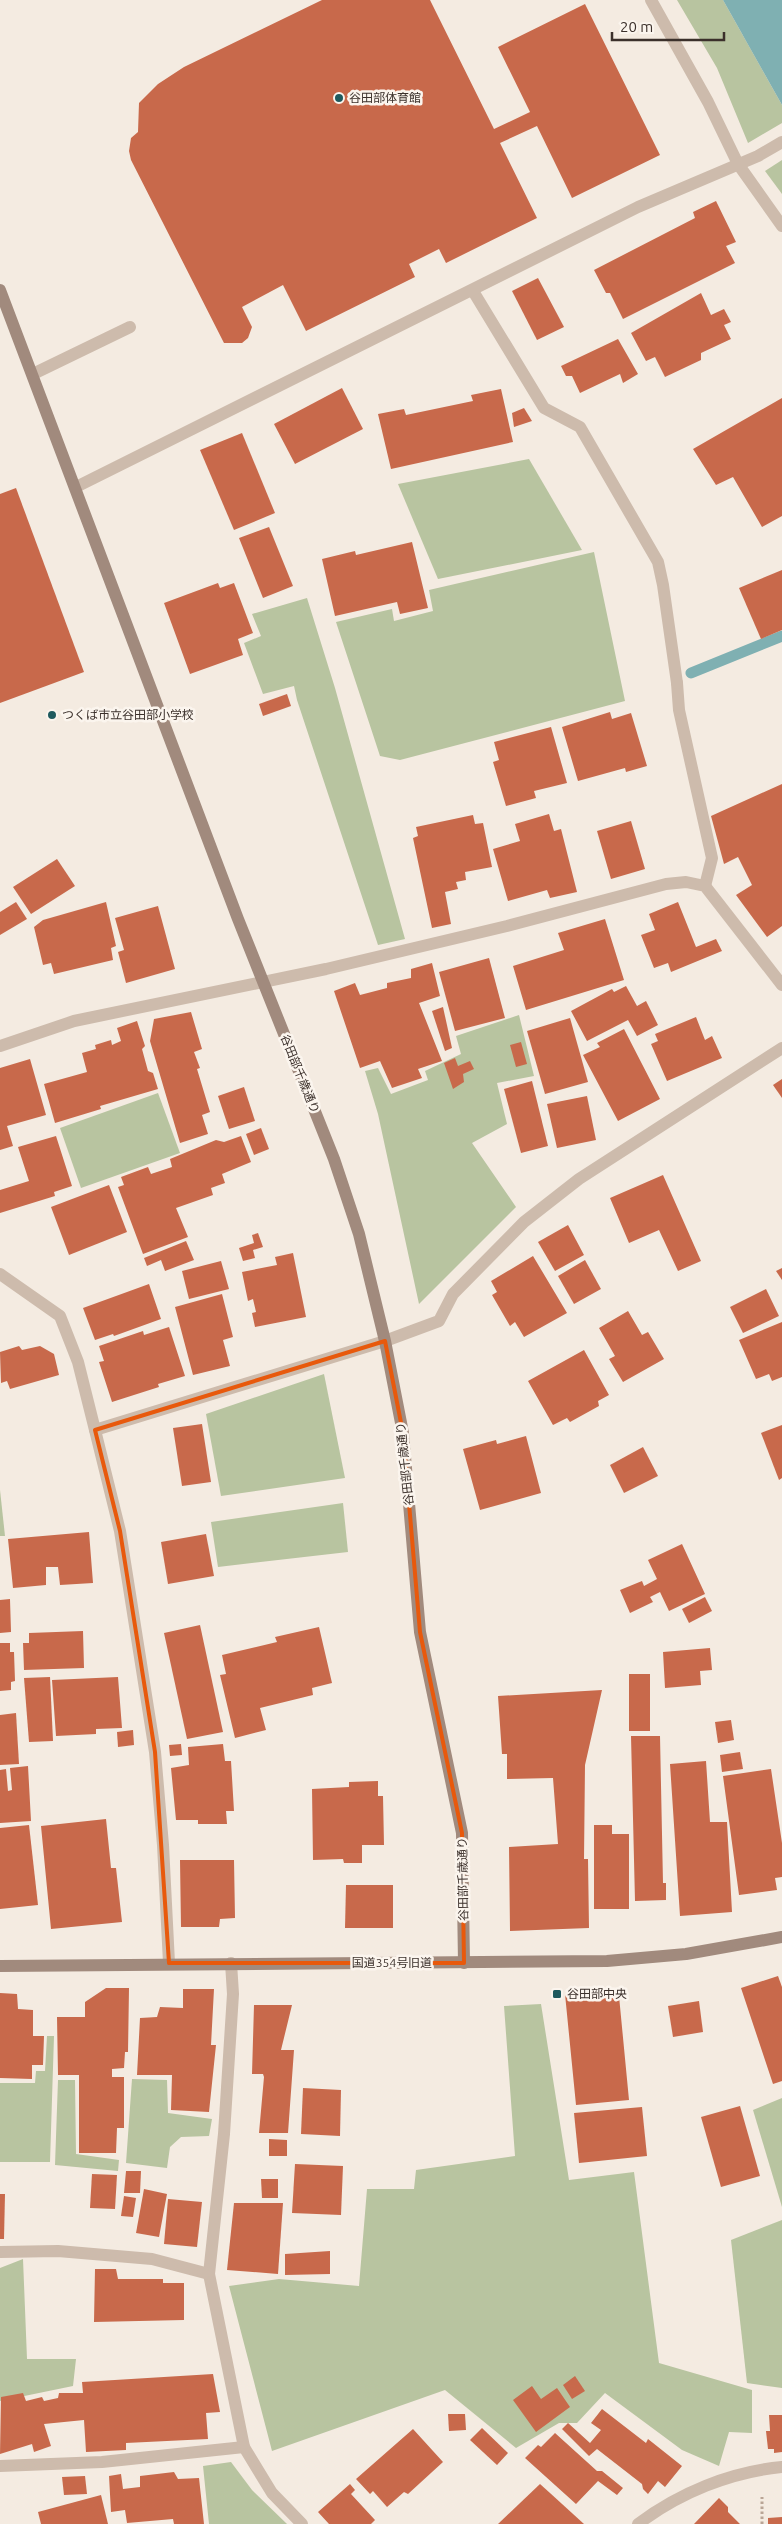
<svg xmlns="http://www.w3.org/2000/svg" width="782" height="2524" font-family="Ubuntu,'Noto Sans JP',sans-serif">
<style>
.green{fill:#b8c4a0}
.water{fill:#7fb0b2}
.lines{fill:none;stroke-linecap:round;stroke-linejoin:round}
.stream{stroke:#7fb0b2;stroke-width:11}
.building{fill:#c8694b}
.path{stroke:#b9a596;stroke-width:3;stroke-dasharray:2.5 2.5;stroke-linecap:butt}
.lane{stroke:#cdbbac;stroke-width:12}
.street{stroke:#cdbbac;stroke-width:12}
.secondary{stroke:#a18a7d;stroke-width:12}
.marked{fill:none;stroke:#e8590c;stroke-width:4;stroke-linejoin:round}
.poi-dot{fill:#1f5a5e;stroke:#fbf5ee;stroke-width:2}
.labels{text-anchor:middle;stroke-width:5;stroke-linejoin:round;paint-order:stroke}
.poi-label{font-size:12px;fill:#3b302b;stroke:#fbf5ee;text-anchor:start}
.street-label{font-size:12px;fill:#3b302b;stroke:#fbf5ee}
</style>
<rect width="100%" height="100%" fill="#f4ebe1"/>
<g class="green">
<path d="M677 0H723L782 105V123L748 143 717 68Z"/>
<path d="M782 160V194L765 171Z"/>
<path d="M529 459 582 550 438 579 398 484Z"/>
<path d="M594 552 625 701 400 760 380 756 336 622 392 609 394 621 433 611 429 590Z"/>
<path d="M307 598 335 688 405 939 378 945 297 700 294 686 263 694 244 643 261 636 252 614Z"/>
<path d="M519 1015 534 1076 497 1083 507 1124 472 1143 516 1207 419 1304 378 1114 365 1071 378 1068 391 1094 428 1080 425 1071 461 1054 456 1036Z"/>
<path d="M158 1093 180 1153 81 1188 60 1128Z"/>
<path d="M324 1374 345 1478 221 1496 206 1414Z"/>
<path d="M0 1490 5 1536H0Z"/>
<path d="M343 1503 348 1552 218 1567 211 1522Z"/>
<path d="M541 2004 569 2180 634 2172 659 2363 752 2390V2433L729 2432 719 2466 682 2450 605 2393 577 2423H559L516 2448 445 2390 272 2451 229 2286 279 2279 359 2286 367 2189H414L416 2170 515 2156 504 2006Z"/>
<path d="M47 2036H54L50 2162H0V2083H35L36 2071H45Z"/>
<path d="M132 2079 167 2080 168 2113 212 2119 209 2136 181 2137 170 2147 167 2168 126 2163Z"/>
<path d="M58 2080H75L76 2154 119 2160 118 2171 55 2165Z"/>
<path d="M782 2098V2207L753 2110Z"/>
<path d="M782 2220V2388L747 2383 731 2240Z"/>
<path d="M23 2259 27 2359H76L73 2386 0 2401V2268Z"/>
<path d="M231 2462 252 2490 287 2524H209L203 2466Z"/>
</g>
<path class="water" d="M723 0H782V105Z"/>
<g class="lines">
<path class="stream" d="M691 673 782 636"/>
</g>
<g class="building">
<path d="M322 0H430L494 129 530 112 498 47 585 4 660 155 572 198 537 126 500 143 537 218 446 263 439 249 409 264 415 277 306 331 283 285 242 307 252 327 248 338 242 343H224L131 160 129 151 131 138 138 132 139 103 158 84 184 67Z"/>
<path d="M716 201 736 242 726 246 735 263 623 319 610 293H606L594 270 695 218 693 212Z"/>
<path d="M538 278 564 327 537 340 512 291Z"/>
<path d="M701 293 711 315 724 309 731 322 724 325 731 339 701 353V360L665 377 655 357 646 361 631 333Z"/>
<path d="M618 339 638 374 623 383 620 374 580 393 572 376H566L561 366Z"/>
<path d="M342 388 363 429 295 464 274 424Z"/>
<path d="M501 389 513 442 391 469 378 414 404 409 406 415 473 401 471 395Z"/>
<path d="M782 398V516L762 527 733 477 716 485 693 449Z"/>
<path d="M524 408 532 421 514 427 512 413Z"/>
<path d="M242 433 275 513 234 530 200 450Z"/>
<path d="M16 488 84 672 0 703V494Z"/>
<path d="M269 527 293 586 263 598 239 538Z"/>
<path d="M412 542 428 608 400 614 397 602 335 616 322 559 355 551 356 555Z"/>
<path d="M782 570V630L761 639 739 588Z"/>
<path d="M218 583 220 588 234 583 253 633 238 639 243 655 190 674 164 603Z"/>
<path d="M287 694 291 706 263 716 259 704Z"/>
<path d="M610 712 612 719 631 713 647 766 626 772 625 768 578 781 562 727Z"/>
<path d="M551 727 567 783 534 791 536 798 506 806 493 762 499 760 494 742Z"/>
<path d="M782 784V926L767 937 736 895 752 885 738 857 724 864 711 816Z"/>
<path d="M549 814 554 831 561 829 577 892 550 898 547 890 508 901 493 849 520 841 515 824Z"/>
<path d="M473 815 475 824 483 823 492 867 465 872 466 880 456 882 458 889 445 892 451 924 432 928 413 838 418 836 416 827Z"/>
<path d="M631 821 645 869 611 879 597 831Z"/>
<path d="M57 859 75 886 31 914 13 887Z"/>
<path d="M16 902 27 919 0 935V912Z"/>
<path d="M106 902 116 946 111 948 113 960 54 974 51 963 43 965 34 927 43 920Z"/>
<path d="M678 902 696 947 716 939 722 951 671 972 668 963 654 968 641 935 655 930 649 914Z"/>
<path d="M158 906 175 969 126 983 118 952 124 950 115 918Z"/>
<path d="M605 919 624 980 526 1010 513 966 564 950 558 933Z"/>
<path d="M489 958 505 1018 455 1031 439 972Z"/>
<path d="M432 963 440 996 419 1003 442 1061 418 1069 422 1078 392 1088 380 1061 360 1068 334 991 355 983 360 995 387 988V983L411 978V969Z"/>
<path d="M626 986 637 1006 646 1001 658 1025 637 1036 628 1020 587 1041 571 1011 612 989 614 992Z"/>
<path d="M443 1007 452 1048 445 1051 432 1011Z"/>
<path d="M191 1012 202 1049 194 1052 200 1068 197 1069 210 1112 202 1115 208 1134 180 1143 150 1041 154 1019Z"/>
<path d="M696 1017 705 1040 712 1036 722 1058 667 1081 651 1044 658 1041 655 1034Z"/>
<path d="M570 1018 588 1082 545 1094 527 1031Z"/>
<path d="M137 1021 145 1046 142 1049 148 1071 153 1073 158 1089 100 1106 101 1109 55 1123 44 1084 87 1072 82 1053 96 1049 95 1045 111 1040 112 1045 121 1041 117 1028Z"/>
<path d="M624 1029 660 1099 618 1121 583 1055 600 1047 597 1043Z"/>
<path d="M521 1042 527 1064 516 1067 510 1045Z"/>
<path d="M455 1058 458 1066 470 1061 474 1069 463 1074 464 1082 453 1089 444 1063Z"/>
<path d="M30 1059 46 1115 7 1126 13 1146 0 1150V1068Z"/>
<path d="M782 1079V1098L773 1085Z"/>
<path d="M532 1081 548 1146 521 1153 504 1089Z"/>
<path d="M244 1087 255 1121 229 1129 218 1096Z"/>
<path d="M587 1096 596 1140 557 1148 547 1104Z"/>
<path d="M261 1128 269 1149 254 1155 246 1134Z"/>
<path d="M56 1136 72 1186 54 1192 55 1196 0 1213V1190L29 1181 18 1147Z"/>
<path d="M241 1136 251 1162 222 1174 225 1183 211 1188 213 1195 176 1208 188 1237 143 1254 118 1187 124 1185 121 1177 148 1167 151 1174 172 1167 170 1159 216 1140 224 1142Z"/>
<path d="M663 1175 701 1261 678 1271 659 1230 629 1243 610 1198Z"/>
<path d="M109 1185 127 1232 69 1255 51 1207Z"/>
<path d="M568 1225 584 1255 555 1271 538 1242Z"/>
<path d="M258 1233 263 1247 253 1250 255 1258 243 1261 239 1248 254 1243 252 1235Z"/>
<path d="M186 1241 194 1260 165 1271 161 1260 147 1266 144 1258Z"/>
<path d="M293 1253 306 1317 255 1327 252 1313 256 1312 253 1299 248 1301 242 1272 277 1265 275 1257Z"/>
<path d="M533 1256 567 1313 524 1337 515 1322 510 1326 492 1295 497 1292 491 1281Z"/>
<path d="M585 1260 601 1289 574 1304 558 1276Z"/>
<path d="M221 1261 229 1289 189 1299 182 1271Z"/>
<path d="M782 1268V1280L776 1271Z"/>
<path d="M149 1284 161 1319 114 1336 113 1334 95 1340 83 1308Z"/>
<path d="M766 1289 779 1316 743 1333 730 1307Z"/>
<path d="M222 1294 233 1337 223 1340 230 1366 193 1375 175 1307Z"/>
<path d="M628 1311 642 1335 648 1332 664 1359 623 1382 609 1359 615 1356 599 1328Z"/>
<path d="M782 1322V1377L772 1381 769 1374 756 1379 739 1340Z"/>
<path d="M169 1327 185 1376 158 1384 159 1387 112 1402 99 1362 104 1361 99 1346 143 1331 144 1335Z"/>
<path d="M19 1346 22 1350 40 1346 54 1354 59 1375 10 1389 7 1381 1 1383 0 1352Z"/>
<path d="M584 1350 609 1395 598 1401 599 1406 570 1422 567 1418 553 1425 528 1381Z"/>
<path d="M202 1424 211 1482 182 1486 173 1428Z"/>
<path d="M782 1425V1478L779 1480 761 1433Z"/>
<path d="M526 1436 541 1493 480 1510 463 1449 496 1440 497 1444Z"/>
<path d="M643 1447 658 1476 624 1493 610 1465Z"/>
<path d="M89 1532 93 1583 60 1585 58 1567H46V1585L13 1588 8 1539Z"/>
<path d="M206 1534 214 1576 168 1584 161 1542Z"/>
<path d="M682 1544 705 1594 669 1611 660 1592 650 1597 653 1602 630 1613 620 1590 642 1581 644 1586 657 1579 648 1560Z"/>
<path d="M705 1597 712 1611 689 1623 682 1609Z"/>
<path d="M10 1599 11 1632 0 1633V1600Z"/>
<path d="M200 1625 223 1732 187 1739 164 1633Z"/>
<path d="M319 1627 332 1683 312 1688 313 1695 260 1708 266 1730 235 1738 220 1675 226 1674 222 1655 277 1642 275 1637Z"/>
<path d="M83 1631 84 1668 24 1670 23 1643H29V1633Z"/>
<path d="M0 1643H10V1652H14L15 1681 11 1682V1690L0 1691Z"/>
<path d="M710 1648 712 1670 700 1671 701 1685 665 1688 663 1652Z"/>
<rect x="629" y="1674" width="21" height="57"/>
<path d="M50 1677 53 1741 29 1742 24 1678Z"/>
<path d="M118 1677 122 1728 96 1729V1734L56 1736 52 1680Z"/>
<path d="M602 1690 585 1765 584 1859H588L589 1928 510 1931 509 1847 558 1844 553 1778 507 1779V1754H502L498 1696Z"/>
<path d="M16 1713 19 1764 0 1765V1715Z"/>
<path d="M731 1720 734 1740 718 1743 715 1722Z"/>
<path d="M133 1730 134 1745 118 1747 117 1732Z"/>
<path d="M631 1736H660L663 1883H666V1900L635 1901Z"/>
<path d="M181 1744 182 1755 170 1756 169 1745Z"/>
<path d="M223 1744 225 1761H231L234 1811H226L227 1824H198V1820H176L171 1768 189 1765 188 1747Z"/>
<path d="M740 1752 743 1769 722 1772 720 1755Z"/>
<path d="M706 1761 710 1822H727L732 1912 680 1916 670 1764Z"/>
<path d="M28 1766 31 1821 0 1823V1770L6 1769 8 1791 12 1790 10 1768Z"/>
<path d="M771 1769 782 1843V1877L775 1878 777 1890 739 1895 723 1776Z"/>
<path d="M378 1781V1796H383L384 1845H362V1863H344L343 1859 313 1860 312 1789 349 1787V1782Z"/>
<path d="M106 1819 111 1868H116L122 1922 51 1929 41 1826Z"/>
<path d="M29 1825 38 1905 0 1909V1828Z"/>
<path d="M594 1825H612V1834H629V1909H594Z"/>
<path d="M180 1860H234L235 1918 220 1919 219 1927H181Z"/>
<path d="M346 1885H393V1928H345Z"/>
<path d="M778 1976 782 1987V2081L773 2084 741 1988Z"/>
<path d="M106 1988H129L128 2052H125L124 2068 112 2069V2077H124V2128H117L116 2153H79V2075H58L57 2017H85V2002Z"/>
<path d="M183 1989H214L211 2045H216L209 2112 171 2110 172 2075H137L140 2018 157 2017 160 2007 183 2008Z"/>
<path d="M600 1991 601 1998 619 1996 629 2100 576 2105 565 1994Z"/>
<path d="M0 1993 17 1994 18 2009 33 2010V2036H44L43 2065H32V2079L0 2078Z"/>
<path d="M699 2001 703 2032 673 2037 668 2006Z"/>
<path d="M254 2005H292L281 2050H294L288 2133H259L264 2077 263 2074H252Z"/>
<path d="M303 2088 341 2090 340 2136 301 2134Z"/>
<path d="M740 2106 760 2176 721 2187 701 2117Z"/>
<path d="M642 2107 647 2156 579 2163 574 2113Z"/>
<path d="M269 2139 287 2140V2156H269Z"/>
<path d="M295 2164 343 2166 341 2215 292 2213Z"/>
<path d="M126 2171H141L140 2193H124Z"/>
<path d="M92 2174 117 2175 115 2209 90 2208Z"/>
<path d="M261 2179H278V2198H262Z"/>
<path d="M144 2189 167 2194 159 2237 136 2233Z"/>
<path d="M0 2194H5L4 2239H0Z"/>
<path d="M124 2196 136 2198 133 2217 121 2216Z"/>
<path d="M168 2199 202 2202 197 2247 164 2244Z"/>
<path d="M234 2203H283L278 2274 227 2270Z"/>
<path d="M330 2251V2274L285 2275V2254Z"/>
<path d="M95 2269H116L118 2279H163V2283H184V2320L94 2322Z"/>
<path d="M213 2374 220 2412 206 2413 208 2439 126 2443V2450L86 2452 84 2420 44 2424 51 2446 34 2452 32 2444 0 2454 1 2397 23 2393 26 2401 42 2397 44 2401 58 2398 59 2393H83L82 2382Z"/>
<path d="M575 2376 585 2391 572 2399 563 2385Z"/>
<path d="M532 2386 541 2399 557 2388 570 2407 536 2432 513 2400Z"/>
<path d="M602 2409 646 2443 648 2439 682 2466 665 2487 658 2481 648 2494 643 2489 642 2484 597 2449 589 2456 562 2429 568 2423 590 2443 601 2430 591 2423Z"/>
<path d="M448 2414H465L466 2430 449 2431Z"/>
<path d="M769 2415H782V2452L774 2453V2449H768L766 2431H770Z"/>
<path d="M482 2428 508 2453 497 2465 470 2440Z"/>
<path d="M413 2429 443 2462 408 2494 404 2492 387 2507 373 2491 370 2494 356 2479Z"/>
<path d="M555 2433 597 2471H602L623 2488 617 2495 598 2481 576 2504 525 2458 538 2445 541 2447Z"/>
<path d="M174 2472 178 2479 199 2478 204 2524H174L173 2519 127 2523 125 2510 111 2512 109 2476 121 2474 123 2489 140 2487V2476Z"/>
<path d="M85 2476 87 2494 64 2495 62 2477Z"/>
<path d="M350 2484 355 2490 351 2494 375 2520 371 2524H329L318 2512Z"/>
<path d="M540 2484 550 2493 584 2524H498Z"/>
<path d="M101 2495 108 2524H41L38 2512Z"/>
<path d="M719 2498 728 2507V2512L740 2524H694Z"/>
<path d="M782 2517V2524H768V2518Z"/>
</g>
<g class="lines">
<path class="path" d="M762 2524V2497"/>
<g class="lane">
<path d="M33 374 130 327"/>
<path d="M677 683 679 710 712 858 705 886"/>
</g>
<g class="street">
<path d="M651 0 708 102 738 164 782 226"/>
<path d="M473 291 544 408 580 427 658 562 663 585 677 683"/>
<path d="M76 487 638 207 758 156 782 142"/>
<path d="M0 1046 74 1021 326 969 507 926 666 884 686 882 705 886 782 985"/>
<path d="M0 1274 60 1316 78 1362 95 1430 120 1531 155 1752 163 1845 169 1963"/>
<path d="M95 1430 385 1341 439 1321 453 1294 524 1222 579 1179 782 1048"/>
<path d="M231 1963 233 1994 224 2134 209 2274 244 2447 272 2493 302 2524"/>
<path d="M0 2252 58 2251 152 2259 209 2274"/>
<path d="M0 2466 102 2462 244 2447"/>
<path d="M638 2524C679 2493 730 2472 782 2467"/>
</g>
<g class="secondary">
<path d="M0 290 238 919 334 1159 359 1234 385 1341 403 1433 420 1632 462 1833 464 1963"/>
<path d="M0 1966 607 1961 686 1954 782 1937"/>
</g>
</g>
<path class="marked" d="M385 1341 403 1433 420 1632 462 1833 464 1963H169L155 1752 120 1531 95 1430Z"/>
<g class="poi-dot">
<circle cx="339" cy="98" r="5"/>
<circle cx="52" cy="715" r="5"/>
<rect x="552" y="1989" width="10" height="10" rx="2.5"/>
</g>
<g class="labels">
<g class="poi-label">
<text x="349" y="102">谷田部体育館</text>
<text x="62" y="719">つくば市立谷田部小学校</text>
<text x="567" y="1998">谷田部中央</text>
</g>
<g class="street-label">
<text transform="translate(300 1074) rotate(68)" y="4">谷田部千歳通り</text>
<text transform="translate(405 1464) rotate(-96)" y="4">谷田部千歳通り</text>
<text transform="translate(463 1879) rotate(-91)" y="4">谷田部千歳通り</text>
<text x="392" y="1967">国道354号旧道</text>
</g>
</g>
<path d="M612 32v8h112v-8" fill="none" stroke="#3b302b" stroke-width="2.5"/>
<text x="620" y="32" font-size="15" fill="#3b302b" stroke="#fbf5ee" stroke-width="4" paint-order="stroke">20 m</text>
</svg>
